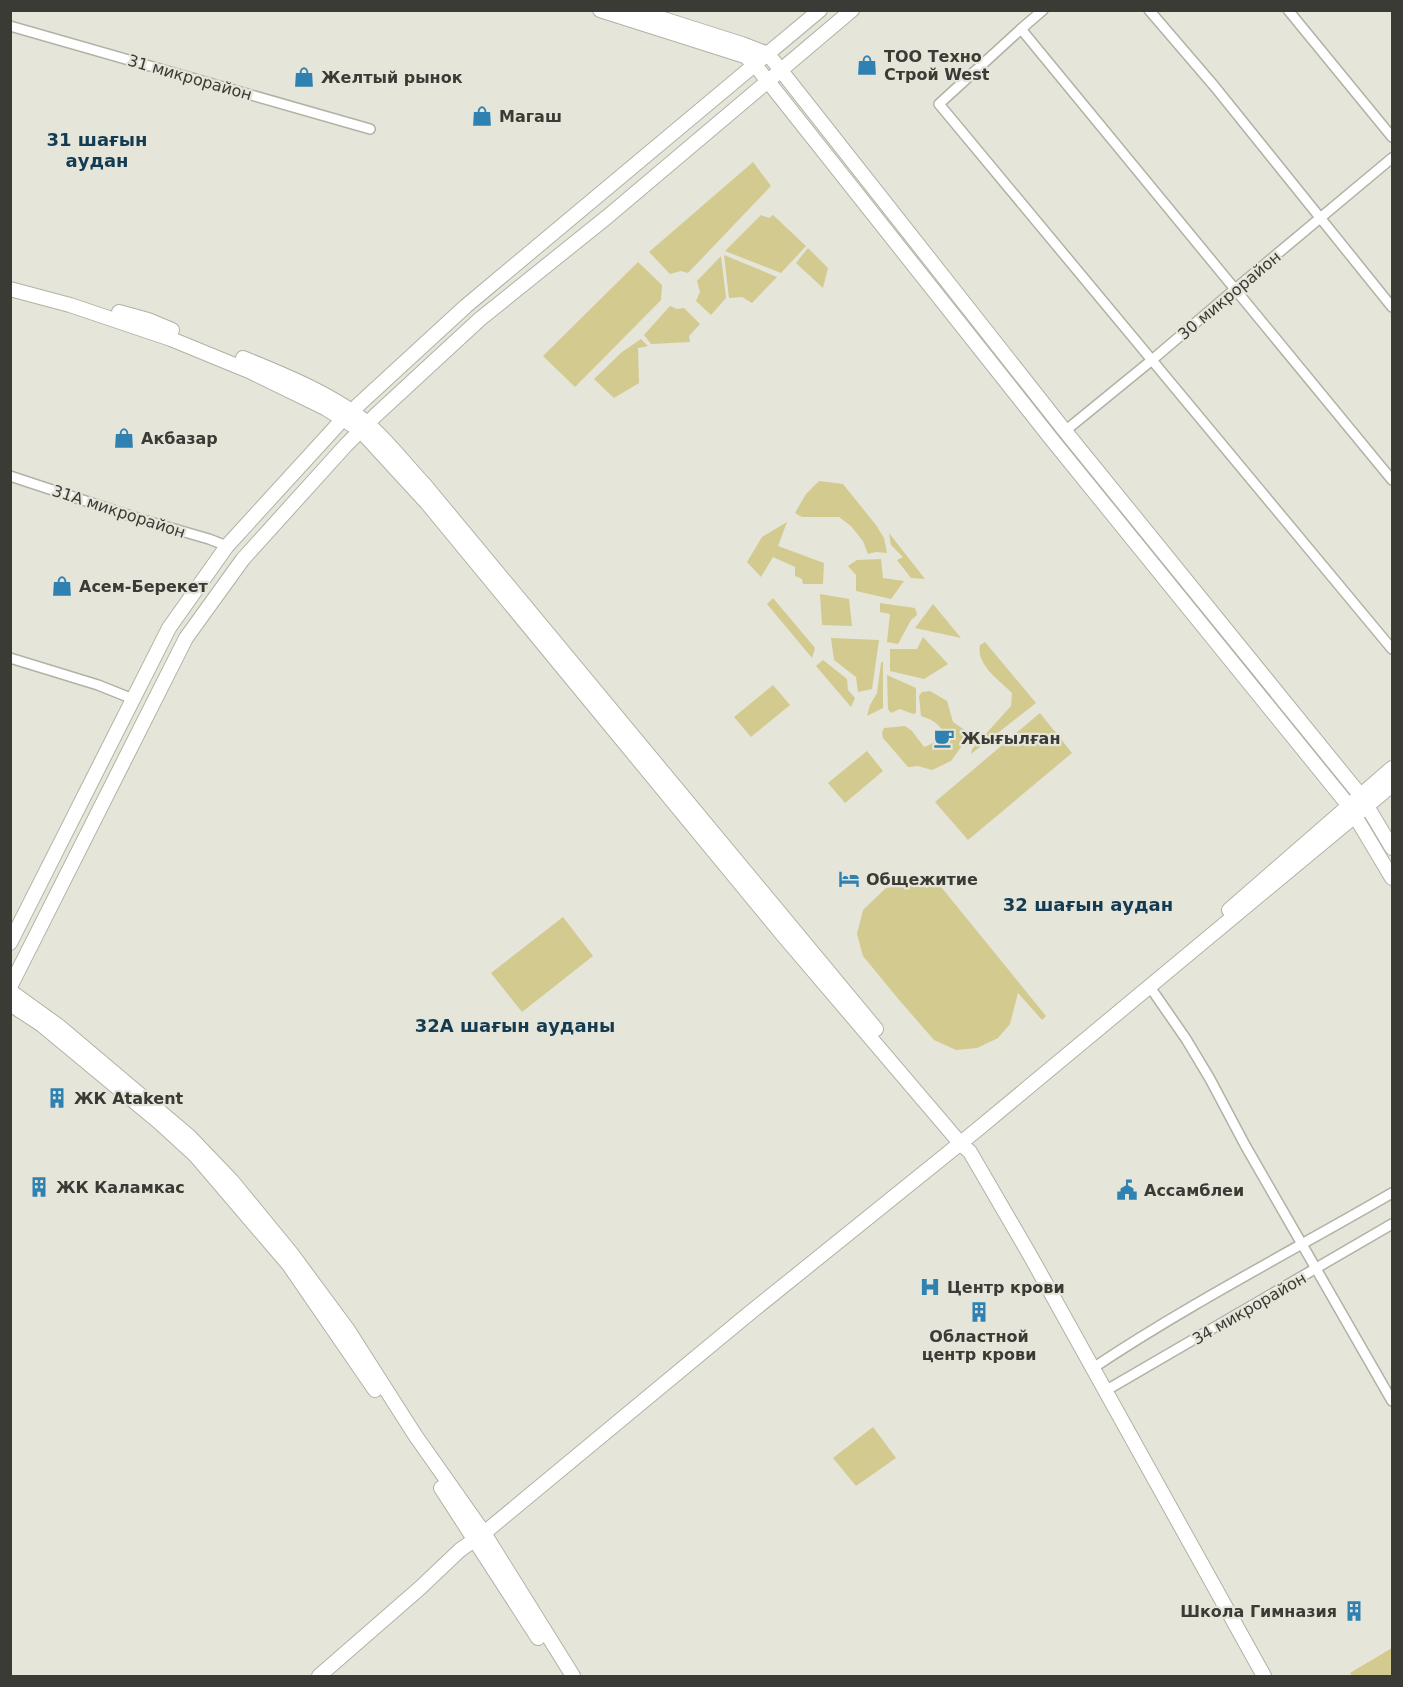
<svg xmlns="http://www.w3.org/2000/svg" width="1403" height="1687" font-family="'DejaVu Sans',sans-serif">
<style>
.green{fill:#d2ca8f}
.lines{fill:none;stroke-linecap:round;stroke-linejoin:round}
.street-casing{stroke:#b2b1a6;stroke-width:12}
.secondary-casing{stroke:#b2b1a6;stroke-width:16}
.street{stroke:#fff;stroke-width:9}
.secondary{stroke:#fff;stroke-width:14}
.labels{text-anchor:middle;stroke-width:4.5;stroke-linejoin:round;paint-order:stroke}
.poi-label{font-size:16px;font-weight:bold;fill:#3b3b36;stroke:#e6e5da;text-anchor:start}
.street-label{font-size:16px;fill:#3b3b36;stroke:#e6e5da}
.neighbourhood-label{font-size:18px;font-weight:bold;fill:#133b52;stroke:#e6e5da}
</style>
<rect width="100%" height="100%" fill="#e6e5da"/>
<g class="green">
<path d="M753 162 771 186 688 273 681 271 670 274 649 252Z"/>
<path d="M761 215 769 218 773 215 806 246 781 273 725 251Z"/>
<path d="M808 248 828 268 823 288 796 263Z"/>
<path d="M724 255 777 277 752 303 742 297 729 298Z"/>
<path d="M721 256 726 298 711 315 696 301 700 292 697 281Z"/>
<path d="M638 262 662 285 661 300 575 387 543 356Z"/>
<path d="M670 306 677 309 684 308 700 324 689 336 690 342 651 344 644 335Z"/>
<path d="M641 339 648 346 638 348 639 383 614 398 594 379 622 352Z"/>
<path d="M819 481 843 484 876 525 884 538 887 553 876 552 868 554 863 541 851 526 839 517H802L795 513 806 494Z"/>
<path d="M787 522 778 546 824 563 823 584H803L802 579 795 576V567L773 557 761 577 747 562 762 537Z"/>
<path d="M889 533 925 579 911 578 897 560 903 557 891 545Z"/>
<path d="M881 559 883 578 904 581 891 599 856 591V575L848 566 857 560Z"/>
<path d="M820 594 849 599 852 626 822 625Z"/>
<path d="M773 598 815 648 812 658 767 604Z"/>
<path d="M880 603 915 608 917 615 911 620 898 644 887 642 890 614 880 612Z"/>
<path d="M933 604 961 638 915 628Z"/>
<path d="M923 637 948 664 924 679 890 671V649H917Z"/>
<path d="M831 638 879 640 872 689 858 692 856 677 834 660Z"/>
<path d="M985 642 1036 703 971 754 972 749 1011 706 1012 693C999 680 976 665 980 645Z"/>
<path d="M823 660 847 679 848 690 855 698 851 707 816 666Z"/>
<path d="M883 661V708L867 716 870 705 877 693 881 663Z"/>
<path d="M887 675 916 688V713L913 714 900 709 891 713 888 709Z"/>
<path d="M773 685 790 705 751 737 734 717Z"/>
<path d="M930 691 947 701 953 722 969 733 966 740 951 761 932 770 918 766 908 767 883 738 882 733 884 728 905 726 912 731 924 747C931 745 941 738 943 732 938 722 930 719 921 716L919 696 922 692Z"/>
<path d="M1040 713 1072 753 968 840 935 802Z"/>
<path d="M867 751 883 771 845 803 828 783Z"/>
<path d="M937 882 1046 1016 1042 1020 1018 993 1010 1024 998 1038 977 1048 956 1050 934 1040 900 1001 863 956 857 934 863 910 886 888 918 883 927 888Z"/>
<path d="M563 917 593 956 522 1012 491 973Z"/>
<path d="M873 1427 896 1458 856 1486 833 1458Z"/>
<path d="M1392 1648V1676H1352L1350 1673Z"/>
</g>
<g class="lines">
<g class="street-casing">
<g id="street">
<path d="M1043 10 1021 29 1392 480"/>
<path d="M1149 10 1215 87 1392 307"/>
<path d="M1288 10 1392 137"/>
<path d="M10 26 370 129"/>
<path d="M1021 29 939 104 1392 649"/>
<path d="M1065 431 1152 360 1234 290 1392 158"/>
<path d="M10 476 143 520 209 539 227 546"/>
<path d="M10 658 98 685 133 699"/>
<path d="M1150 987 1186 1039 1210 1079 1245 1145 1392 1401"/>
<path d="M1093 1368C1189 1304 1292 1251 1392 1193"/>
<path d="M1105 1391 1392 1224"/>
</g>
</g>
<g class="secondary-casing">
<g id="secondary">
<path d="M600 10 745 56 755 65 1053 441 1349 806 1392 878"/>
<path d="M635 10 742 44 768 54 1065 431 1361 796 1392 848"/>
<path d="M10 289 70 305 171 339 249 371 325 408 360 430 427 503 782 934 960 1143 970 1152 1031 1257 1264 1676"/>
<path d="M119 312 148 320 172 330"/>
<path d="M243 358C282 374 335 395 367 423 387 440 406 465 424 484L876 1029"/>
<path d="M1229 910 1392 768"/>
<path d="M10 943 169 628 227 546 343 419 466 306 820 10"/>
<path d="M10 987 186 638 243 559 346 445 376 415 480 319 607 217 852 10"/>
<path d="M10 991 60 1027 189 1136 232 1181 291 1253 348 1330 415 1435 484 1533 573 1676"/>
<path d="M10 1004 42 1025 159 1122 195 1155 289 1265 375 1390"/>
<path d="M441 1488 538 1638"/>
<path d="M319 1676 420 1588 460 1550 484 1533 746 1316 978 1129 1392 785"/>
</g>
</g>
<use href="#street" class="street"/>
<use href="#secondary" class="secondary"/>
</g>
<defs>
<g id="shop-bare" transform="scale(1.62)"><path d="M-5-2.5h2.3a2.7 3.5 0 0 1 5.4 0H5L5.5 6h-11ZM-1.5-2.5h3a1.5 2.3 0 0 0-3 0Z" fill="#2e81b1" stroke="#e6e5da" stroke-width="2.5" paint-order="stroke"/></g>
<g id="cafe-bare" transform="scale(1.62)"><path d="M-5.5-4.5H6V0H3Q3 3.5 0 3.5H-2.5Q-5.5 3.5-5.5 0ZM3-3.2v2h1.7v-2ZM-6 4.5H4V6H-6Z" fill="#2e81b1" stroke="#e6e5da" stroke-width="2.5" paint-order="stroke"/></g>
<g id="hotel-bare" transform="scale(1.62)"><path d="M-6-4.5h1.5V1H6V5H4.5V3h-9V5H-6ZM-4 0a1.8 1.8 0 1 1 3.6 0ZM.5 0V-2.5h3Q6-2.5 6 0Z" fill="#2e81b1" stroke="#e6e5da" stroke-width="2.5" paint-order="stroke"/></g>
<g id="building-bare" transform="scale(1.62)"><path d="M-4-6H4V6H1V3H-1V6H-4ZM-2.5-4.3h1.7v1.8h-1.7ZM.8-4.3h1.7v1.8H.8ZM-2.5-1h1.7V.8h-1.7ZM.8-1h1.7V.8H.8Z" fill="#2e81b1" stroke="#e6e5da" stroke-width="2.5" paint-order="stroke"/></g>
<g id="civic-bare" transform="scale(1.62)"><path d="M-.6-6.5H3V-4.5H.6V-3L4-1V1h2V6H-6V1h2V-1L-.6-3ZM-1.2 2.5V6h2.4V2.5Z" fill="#2e81b1" stroke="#e6e5da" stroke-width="2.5" paint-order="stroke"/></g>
<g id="hospital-bare" transform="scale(1.62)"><path d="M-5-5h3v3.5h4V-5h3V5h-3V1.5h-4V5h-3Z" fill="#2e81b1" stroke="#e6e5da" stroke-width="2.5" paint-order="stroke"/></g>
</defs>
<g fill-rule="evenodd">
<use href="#shop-bare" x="867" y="65"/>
<use href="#shop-bare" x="304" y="77"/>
<use href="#shop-bare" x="482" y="116"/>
<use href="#shop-bare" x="124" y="438"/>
<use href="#shop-bare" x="62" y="586"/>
<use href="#cafe-bare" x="944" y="738"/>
<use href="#hotel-bare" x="849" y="879"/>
<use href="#building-bare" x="57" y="1098"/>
<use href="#building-bare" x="39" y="1187"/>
<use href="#civic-bare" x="1127" y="1190"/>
<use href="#hospital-bare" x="930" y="1287"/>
<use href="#building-bare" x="979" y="1312"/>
<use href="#building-bare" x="1354" y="1611"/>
</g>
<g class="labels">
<g class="poi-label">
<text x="884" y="62">ТОО Техно<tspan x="884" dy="18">Строй West</tspan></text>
<text x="321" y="83">Желтый рынок</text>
<text x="499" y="122">Магаш</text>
<text x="141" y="444">Акбазар</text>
<text x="79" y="592">Асем-Берекет</text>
<text x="961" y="744">Жығылған</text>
<text x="866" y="885">Общежитие</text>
<text x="74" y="1104">ЖК Atakent</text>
<text x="56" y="1193">ЖК Каламкас</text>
<text x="1144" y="1196">Ассамблеи</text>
<text x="947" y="1293">Центр крови</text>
<text x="979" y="1342" text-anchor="middle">Областной<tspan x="979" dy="18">центр крови</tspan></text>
<text x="1337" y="1617" text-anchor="end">Школа Гимназия</text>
</g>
<g class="street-label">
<text transform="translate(190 77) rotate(16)" y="6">31 микрорайон</text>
<text transform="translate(1229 295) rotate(-40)" y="6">30 микрорайон</text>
<text transform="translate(119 511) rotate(18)" y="6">31А микрорайон</text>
<text transform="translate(1249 1308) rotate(-30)" y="6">34 микрорайон</text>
</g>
<g class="neighbourhood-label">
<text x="97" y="146">31 шағын<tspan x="97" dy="21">аудан</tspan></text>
<text x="1088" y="911">32 шағын аудан</text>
<text x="515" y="1032">32А шағын ауданы</text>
</g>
</g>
<rect width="1403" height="1687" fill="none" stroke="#3b3b36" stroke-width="24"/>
</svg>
